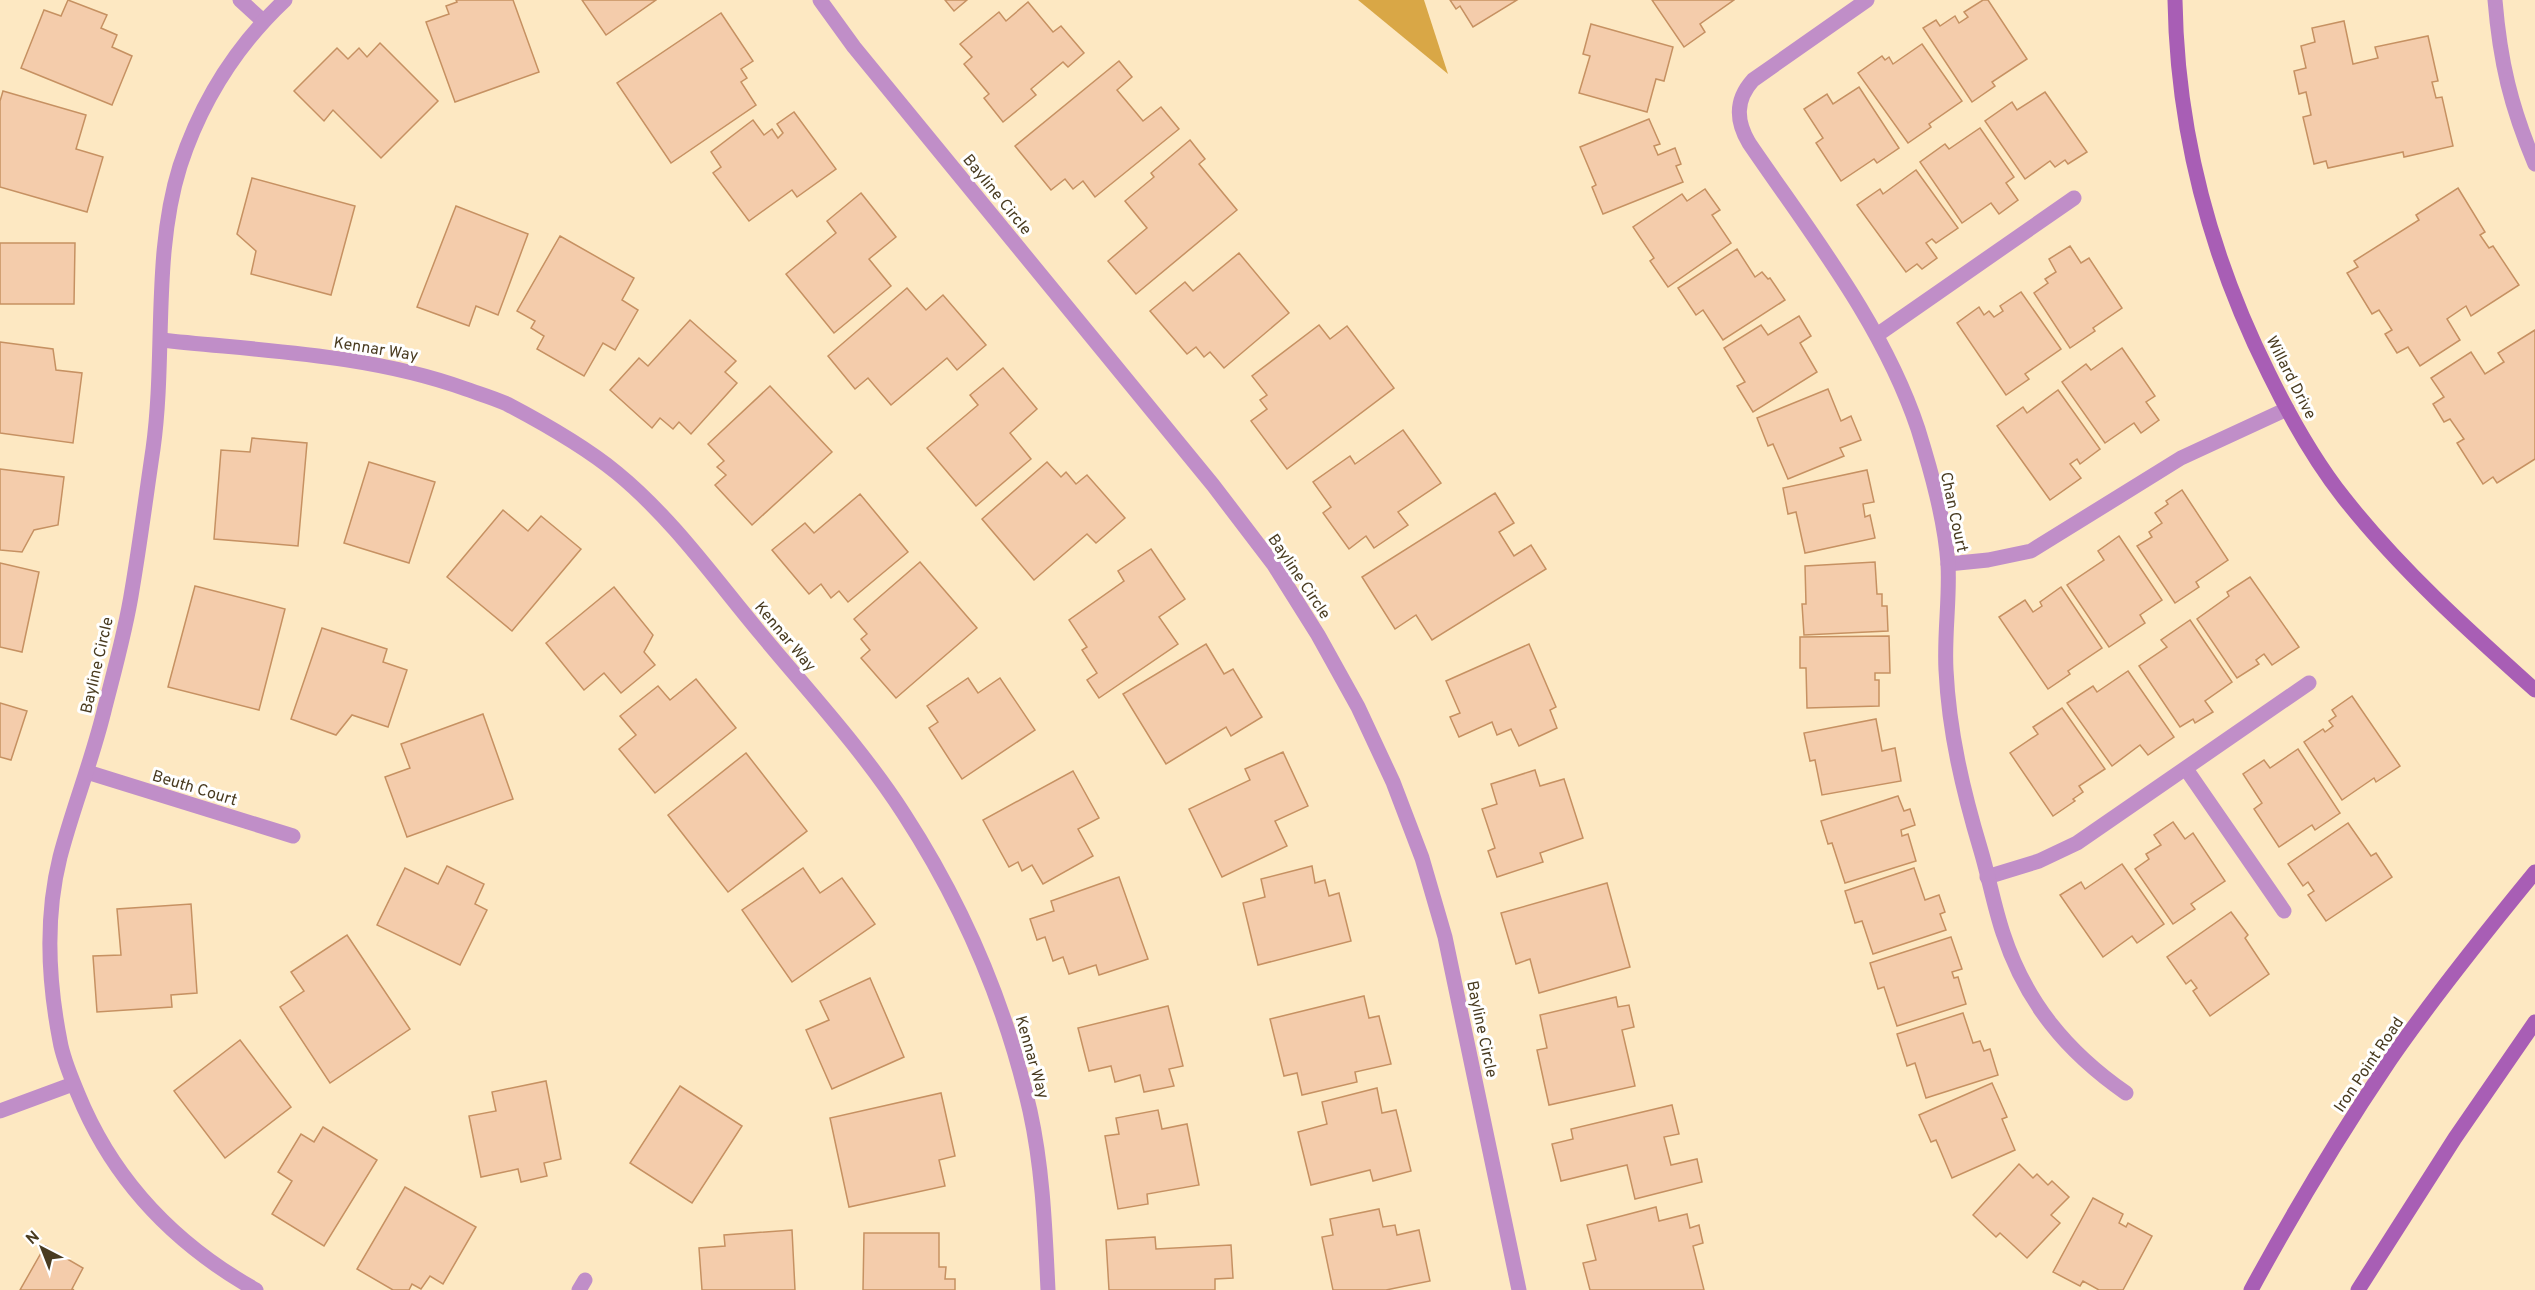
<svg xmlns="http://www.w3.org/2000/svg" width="2535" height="1290" font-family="Overpass,sans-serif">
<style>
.forest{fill:#d9a746}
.building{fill:#f4ccab;stroke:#c69162;stroke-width:1.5}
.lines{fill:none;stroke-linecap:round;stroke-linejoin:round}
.lane{stroke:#c08ec8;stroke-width:15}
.street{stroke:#c08ec8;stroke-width:15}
.secondary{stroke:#a85eb5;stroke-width:15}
.labels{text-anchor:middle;stroke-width:6;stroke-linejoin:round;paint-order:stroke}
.street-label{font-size:16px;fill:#493b20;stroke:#fff}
</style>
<rect width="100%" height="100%" fill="#fde8c2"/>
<path class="forest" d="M1358 0H1424L1448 74Z"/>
<g class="building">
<path d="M68 0 107 15 101 28 117 35 112 47 132 56 112 105 21 68 44 10 61 16Z"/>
<path d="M456 0H513L539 72 455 102 426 22 449 14 446 6 457 2Z"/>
<path d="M582 0H656L606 35Z"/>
<path d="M945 0H967L954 11Z"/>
<path d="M1450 0H1517L1473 27 1460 6 1456 9Z"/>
<path d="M1652 0H1734L1700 24 1705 32 1684 47Z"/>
<path d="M1983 0H1988L2027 59 1992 82 1995 86 1972 102 1923 28 1936 20 1940 26 1955 16 1959 23 1968 17 1964 12Z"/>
<path d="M1028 2 1053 32 1061 26 1084 53 1068 67 1063 62 1031 89 1036 95 1003 122 984 98 989 94 964 64 972 57 960 44 999 12 1006 21Z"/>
<path d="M721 13 753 61 741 69 747 78 741 82 756 105 671 163 617 83Z"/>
<path d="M2344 21 2353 64 2378 58 2375 47 2428 36 2438 81 2432 82 2436 98 2442 97 2453 146 2404 157 2403 152 2328 168 2326 161 2314 164 2303 117 2311 115 2306 92 2299 94 2294 71 2306 68 2301 46 2315 42 2312 28Z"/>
<path d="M1591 24 1673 47 1664 81 1656 79 1647 112 1579 93 1590 56 1583 54Z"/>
<path d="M380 43 438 101 381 158 333 110 324 121 294 91 337 48 348 59 359 48 367 57Z"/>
<path d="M1922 44 1962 101 1929 124 1931 127 1908 143 1858 73 1882 56 1885 60 1889 57 1893 64Z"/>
<path d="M1119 61 1132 77 1117 90 1143 121 1161 107 1179 129 1095 197 1083 181 1073 189 1065 179 1051 190 1015 146Z"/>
<path d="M1859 87 1899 148 1877 163 1874 159 1841 181 1816 143 1823 138 1804 109 1827 94 1833 104Z"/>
<path d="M3 91 86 115 76 149 103 157 87 212 0 187V101Z"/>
<path d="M2045 92 2087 152 2068 164 2065 160 2055 167 2050 161 2025 179 1985 121 2012 102 2017 110Z"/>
<path d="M794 112 836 169 797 197 792 190 749 221 713 173 721 167 711 152 753 120 764 135 772 129 778 138 783 133 777 124Z"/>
<path d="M1649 119 1660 144 1654 146 1658 155 1675 148 1681 164 1676 166 1683 182 1603 214 1592 187 1596 185 1580 147Z"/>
<path d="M1980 128 2014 177 2006 183 2018 200 1999 214 1991 203 1962 223 1920 162 1945 144 1949 149Z"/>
<path d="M1190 140 1205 159 1199 164 1237 210 1136 294 1108 261 1147 228 1125 201 1154 177 1151 173Z"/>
<path d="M1916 170 1958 228 1936 243 1932 239 1926 243 1937 258 1922 269 1917 264 1906 272 1857 205 1880 189 1883 194Z"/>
<path d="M252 178 355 206 331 295 251 274 256 251 237 234Z"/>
<path d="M2458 188 2485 232 2480 235 2489 248 2493 246 2519 285 2471 316 2466 306 2447 319 2460 340 2420 366 2408 347 2397 353 2385 334 2392 330 2379 310 2372 314 2347 273 2358 267 2354 261 2419 220 2416 215Z"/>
<path d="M1705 189 1720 210 1712 215 1731 243 1668 287 1650 261 1654 258 1633 227 1682 194 1687 201Z"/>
<path d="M861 193 896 237 869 259 891 286 834 333 786 274 836 233 827 221Z"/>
<path d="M456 206 528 234 498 315 476 306 469 326 417 307Z"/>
<path d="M560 236 634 278 622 300 638 310 615 350 603 343 584 376 537 349 544 336 531 328 535 321 517 311Z"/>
<path d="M0 243H75L74 304H0Z"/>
<path d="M2070 246 2081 263 2089 258 2122 308 2093 328 2095 331 2070 348 2034 293 2048 283 2045 279 2056 272 2049 259Z"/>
<path d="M1737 249 1755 277 1762 272 1768 279 1770 278 1785 300 1723 340 1703 310 1696 315 1678 288Z"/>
<path d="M1239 253 1289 313 1224 368 1210 352 1204 357 1196 347 1187 354 1150 311 1185 282 1193 291Z"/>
<path d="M907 288 926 310 943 295 986 345 957 370 947 358 891 405 868 378 855 389 828 356Z"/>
<path d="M2021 292 2061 349 2025 374 2029 379 2006 395 1957 323 1979 307 1984 315 1989 311 1994 317 2003 311 2000 306Z"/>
<path d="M1799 316 1811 336 1800 343 1817 372 1753 412 1737 386 1745 382 1724 348 1761 325 1768 335Z"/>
<path d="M690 320 736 361 725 372 737 383 691 434 679 422 673 429 660 418 652 428 610 390 639 358 648 366Z"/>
<path d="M1319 325 1330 339 1347 326 1394 388 1287 469 1251 421 1267 409 1260 400 1267 395 1252 376Z"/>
<path d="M2535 330V459L2497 483 2493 477 2483 484 2457 443 2464 439 2450 419 2444 422 2433 404 2444 397 2431 378 2471 352 2485 374 2504 362 2498 353Z"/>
<path d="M0 342 53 349 56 370 82 373 73 443 0 433Z"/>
<path d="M2122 348 2155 396 2146 402 2159 420 2141 433 2134 423 2105 443 2062 382 2086 364 2091 370Z"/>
<path d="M1003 368 1037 409 1010 433 1031 459 976 506 927 448 978 405 970 395Z"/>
<path d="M770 386 832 452 752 525 715 485 726 475 717 467 724 461 708 444Z"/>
<path d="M1828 389 1841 421 1851 416 1861 440 1840 448 1844 456 1788 479 1773 444 1768 446 1757 418Z"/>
<path d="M2058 390 2100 449 2080 464 2077 459 2070 464 2081 478 2050 500 1997 426 2023 407 2027 413Z"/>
<path d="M1403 430 1441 483 1398 512 1408 525 1374 548 1366 536 1349 549 1323 513 1331 507 1313 482 1350 456 1355 464Z"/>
<path d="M252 438 307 443 298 546 214 539 221 450 250 452Z"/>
<path d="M369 462 435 482 409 563 344 543Z"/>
<path d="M1047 462 1061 477 1066 472 1076 484 1087 475 1125 518 1096 543 1087 534 1034 580 982 519Z"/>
<path d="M0 469 64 477 58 525 34 530 22 552 0 550Z"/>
<path d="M1867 470 1874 502 1863 504 1865 517 1870 515 1875 538 1805 553 1796 512 1788 514 1783 488Z"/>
<path d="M2182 490 2228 560 2196 582 2199 587 2175 603 2137 546 2152 537 2149 532 2162 523 2155 513 2168 504 2166 501Z"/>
<path d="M1495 493 1514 523 1499 532 1514 556 1531 545 1546 569 1432 640 1416 615 1395 629 1362 577Z"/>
<path d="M860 494 908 552 848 602 839 591 831 598 821 584 809 594 772 550 805 523 814 533Z"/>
<path d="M503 510 528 531 541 516 581 549 512 631 447 577Z"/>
<path d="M2119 536 2162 600 2140 615 2145 623 2109 647 2067 585 2104 560 2098 551Z"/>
<path d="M1151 549 1185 599 1159 617 1178 644 1099 698 1087 680 1097 673 1082 650 1087 647 1069 620 1124 581 1118 571Z"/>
<path d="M920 562 977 628 896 698 861 658 870 650 861 639 867 634 854 619Z"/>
<path d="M1875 562 1877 594H1882V606H1887L1888 631 1804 635 1802 604H1806L1805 566Z"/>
<path d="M0 563 39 572 22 652 0 647Z"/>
<path d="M2250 577 2299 647 2272 665 2264 654 2256 660 2259 664 2237 678 2197 619 2229 596 2227 592Z"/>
<path d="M195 586 285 609 259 710 168 687Z"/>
<path d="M614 587 653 635 644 652 655 665 621 693 604 673 584 690 546 643Z"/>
<path d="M2061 587 2102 648 2068 671 2070 674 2048 689 1999 617 2025 600 2033 612 2042 606 2040 602Z"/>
<path d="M2190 620 2232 682 2205 701 2213 712 2195 723 2193 719 2180 727 2139 666 2167 647 2161 640Z"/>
<path d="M322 628 387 649 383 662 407 670 388 727 352 715 336 735 291 719Z"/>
<path d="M1889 636 1890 673H1875V680H1879V706L1807 708 1806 668H1800V637Z"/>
<path d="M1206 644 1224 674 1233 669 1262 717 1231 736 1226 727 1166 764 1123 694Z"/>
<path d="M1529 644 1556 707 1550 710 1557 728 1519 746 1511 729 1497 735 1492 722 1459 737 1450 717 1460 713 1446 681Z"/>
<path d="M2128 671 2174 737 2148 755 2140 745 2112 766 2067 703 2093 686 2097 692Z"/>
<path d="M968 678 978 693 1000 678 1035 730 962 779 929 728 938 722 927 706Z"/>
<path d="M696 679 736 728 655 793 619 749 636 735 620 716 658 686 670 700Z"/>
<path d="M2352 696 2400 766 2376 782 2374 778 2342 800 2304 742 2323 729 2325 732 2333 726 2329 721 2336 716 2332 710Z"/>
<path d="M0 703 27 711 11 760 0 757Z"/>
<path d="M2062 708 2105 769 2079 786 2083 792 2073 799 2075 801 2053 816 2010 753 2038 734 2033 727Z"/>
<path d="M483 714 513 799 407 837 385 777 410 768 401 744Z"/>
<path d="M1876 719 1882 751 1895 748 1901 781 1822 795 1815 760 1810 761 1804 733Z"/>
<path d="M2298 749 2340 813 2315 830 2312 825 2279 847 2254 809 2262 803 2243 774 2264 760 2270 768Z"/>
<path d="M1283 752 1308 806 1275 821 1287 846 1222 877 1189 809 1250 780 1245 769Z"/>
<path d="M746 753 807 831 728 892 668 815Z"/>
<path d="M1535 770 1540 786 1564 779 1583 838 1540 853 1543 862 1497 877 1488 851 1495 848 1482 809 1497 804 1491 784Z"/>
<path d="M1073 771 1099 818 1078 829 1093 856 1043 884 1032 865 1022 871 1018 862 1009 867 983 820Z"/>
<path d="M1898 796 1904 811 1910 809 1915 825 1901 830 1902 836 1908 834 1916 861 1845 883 1832 843 1828 844 1821 821Z"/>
<path d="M2173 822 2185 839 2193 833 2225 881 2191 904 2195 909 2173 924 2135 869 2149 859 2146 854 2161 845 2154 835Z"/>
<path d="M2348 823 2371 856 2376 853 2392 877 2326 921 2308 895 2314 891 2308 882 2303 886 2288 864Z"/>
<path d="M2122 864 2164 924 2137 943 2132 936 2103 957 2060 895 2081 882 2085 889Z"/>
<path d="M447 866 484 884 475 904 487 910 460 965 377 925 405 868 438 884Z"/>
<path d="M1312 866 1315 883 1325 880 1329 896 1339 893 1351 941 1258 965 1243 903 1265 897 1261 879Z"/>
<path d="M803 868 820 893 842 878 875 924 792 982 742 910Z"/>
<path d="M1914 868 1925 900 1939 895 1945 912 1940 914 1946 930 1873 954 1862 921 1855 923 1845 891Z"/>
<path d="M1119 877 1148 959 1099 975 1096 965 1069 974 1063 957 1053 961 1045 937 1037 940 1030 919 1054 911 1051 901Z"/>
<path d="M1607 883 1630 967 1539 993 1530 959 1516 964 1501 913Z"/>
<path d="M191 904 197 993 171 995 172 1007 97 1012 93 956 121 955 117 909Z"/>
<path d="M2231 912 2248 935 2245 938 2269 974 2210 1016 2193 991 2197 988 2191 980 2186 984 2167 957Z"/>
<path d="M347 935 410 1029 330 1083 280 1007 304 991 291 972Z"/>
<path d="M1951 937 1962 969 1952 972 1954 978 1958 977 1966 1004 1897 1026 1884 987 1878 989 1870 963Z"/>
<path d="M870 978 904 1057 832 1089 806 1030 829 1020 820 1001Z"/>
<path d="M1364 996 1369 1018 1379 1016 1391 1064 1355 1072 1357 1082 1302 1095 1297 1073 1284 1076 1270 1019Z"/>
<path d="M1616 997 1618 1007 1629 1005 1634 1027 1622 1030 1635 1086 1549 1105 1537 1050 1547 1048 1540 1015Z"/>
<path d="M1168 1006 1183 1066 1169 1069 1174 1086 1144 1092 1140 1075 1115 1082 1111 1066 1089 1071 1078 1028Z"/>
<path d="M1963 1013 1973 1043 1980 1041 1984 1051 1990 1049 1998 1075 1926 1098 1915 1063 1907 1066 1897 1034Z"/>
<path d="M240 1040 291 1107 225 1158 174 1091Z"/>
<path d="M546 1081 561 1159 544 1163 547 1176 521 1182 518 1169 481 1177 469 1116 496 1111 492 1092Z"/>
<path d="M1992 1083 2007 1117 2002 1119 2015 1150 1952 1178 1936 1140 1931 1142 1919 1115Z"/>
<path d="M680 1086 742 1126 692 1203 630 1163Z"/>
<path d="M1377 1088 1382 1113 1396 1110 1411 1171 1373 1181 1370 1170 1311 1185 1298 1132 1327 1124 1322 1102Z"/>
<path d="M941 1093 955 1156 939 1160 945 1186 849 1207 830 1118Z"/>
<path d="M1672 1105 1679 1134 1664 1137 1671 1165 1697 1159 1702 1182 1635 1199 1627 1165 1561 1181 1552 1144 1573 1139 1571 1129Z"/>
<path d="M1158 1110 1162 1129 1187 1124 1199 1185 1147 1194 1148 1204 1118 1209 1105 1136 1119 1134 1116 1118Z"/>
<path d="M323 1127 377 1160 324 1246 272 1214 292 1181 278 1172 301 1134 314 1142Z"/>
<path d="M2019 1164 2033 1178 2037 1174 2048 1185 2052 1181 2069 1197 2051 1215 2060 1223 2027 1258 2000 1233 1996 1237 1973 1215Z"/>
<path d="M405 1187 476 1227 443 1284 430 1276 421 1289 412 1284 409 1290H393L357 1269Z"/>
<path d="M2093 1198 2123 1214 2119 1223 2126 1227 2128 1223 2152 1236 2123 1290H2099L2083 1281 2080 1286 2053 1272Z"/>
<path d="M1656 1207 1659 1221 1687 1214 1690 1228 1699 1225 1703 1243 1693 1246 1704 1290H1590L1583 1263 1596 1260 1587 1225Z"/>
<path d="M1379 1209 1383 1227 1395 1225 1397 1235 1419 1230 1430 1281 1386 1290H1333L1322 1237 1333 1235 1330 1219Z"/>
<path d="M792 1230 795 1290H702L699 1248 725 1246 724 1235Z"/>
<path d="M864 1233H939V1267H946L945 1279H955V1290H863Z"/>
<path d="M1155 1237 1156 1249 1231 1245 1233 1278 1215 1279V1290H1109L1106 1240Z"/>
<path d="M45 1246 83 1268 72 1289 74 1290H20Z"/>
</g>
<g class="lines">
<g class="lane">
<path d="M2495 0C2500 62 2511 107 2535 164"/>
<path d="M1877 335 2074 198"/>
<path d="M1948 564 1988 560 2031 551 2181 458 2287 409"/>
<path d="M2186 769 2284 911"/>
<path d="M1987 877 2039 861 2077 843 2309 683"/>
</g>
<g class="street">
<path d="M240 0 263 21"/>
<path d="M820 0 854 47 1213 485 1274 565 1318 635 1358 707 1393 782 1422 858 1445 937 1519 1290"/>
<path d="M1867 0 1753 80C1735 100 1736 121 1749 143 1811 234 1883 324 1918 429 1931 471 1945 520 1948 564 1950 599 1944 634 1946 670 1949 732 1963 791 1981 851 1989 878 1994 906 2003 933 2026 1003 2067 1052 2126 1093"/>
<path d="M161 340C263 351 369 354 466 389 480 394 494 398 507 404 545 424 584 446 617 473 672 518 715 579 761 634 809 692 863 750 904 814 963 905 1006 1006 1030 1111 1043 1170 1045 1230 1048 1290"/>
<path d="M87 772 293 836"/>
<path d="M0 1111 73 1084"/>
<path d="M256 1290C176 1245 113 1180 78 1094 71 1077 63 1059 60 1041 48 980 45 917 60 857 73 807 93 758 105 707 115 668 126 629 132 590 140 543 146 496 153 449 166 357 152 255 180 166 201 102 236 46 285 0"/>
<path d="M579 1290 585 1280"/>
</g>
<g class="secondary">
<path d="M2175 0C2177 132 2210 256 2269 374 2290 417 2314 460 2344 498 2400 569 2468 630 2535 690"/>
<path d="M2251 1290C2294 1211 2340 1134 2390 1060 2435 995 2485 933 2535 872"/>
<path d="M2358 1290 2455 1138 2535 1022"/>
</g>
</g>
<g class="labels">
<g class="street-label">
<text transform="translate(998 194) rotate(51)" y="6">Bayline Circle</text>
<text transform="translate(376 348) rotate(9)" y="6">Kennar Way</text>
<text transform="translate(2292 377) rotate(63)" y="6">Willard Drive</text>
<text transform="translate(1955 512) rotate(78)" y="6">Chan Court</text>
<text transform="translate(1300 576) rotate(56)" y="6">Bayline Circle</text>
<text transform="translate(786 636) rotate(50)" y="6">Kennar Way</text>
<text transform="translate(96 665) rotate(-77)" y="6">Bayline Circle</text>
<text transform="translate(195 787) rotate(17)" y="6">Beuth Court</text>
<text transform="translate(1483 1029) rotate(78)" y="6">Bayline Circle</text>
<text transform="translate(1033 1057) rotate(74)" y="6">Kennar Way</text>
<text transform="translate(2368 1064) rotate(-56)" y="6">Iron Point Road</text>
</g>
</g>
<g transform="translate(42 1248) rotate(318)" stroke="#ffffff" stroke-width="4.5" paint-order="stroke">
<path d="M0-4.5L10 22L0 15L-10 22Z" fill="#493b20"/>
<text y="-9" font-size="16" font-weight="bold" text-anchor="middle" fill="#493b20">N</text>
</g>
</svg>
